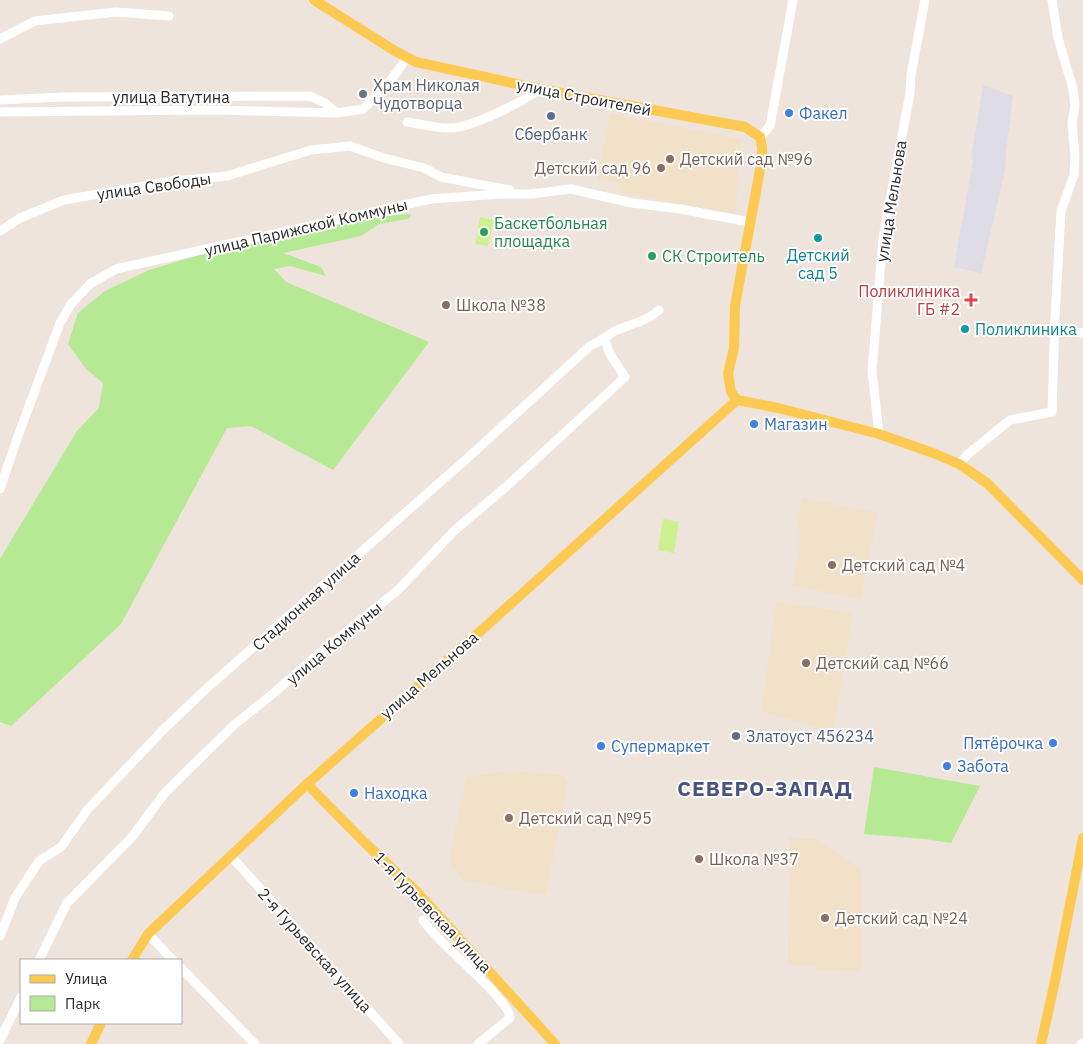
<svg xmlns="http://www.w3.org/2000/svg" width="1083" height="1044" font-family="'IBM Plex Sans',sans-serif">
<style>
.industrial{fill:#dedce5}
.education{fill:#f1e1c9}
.green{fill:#b5e993}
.pitch{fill:#cdf18e}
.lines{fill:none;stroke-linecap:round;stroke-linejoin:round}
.minor{stroke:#fff;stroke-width:9}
.major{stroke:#fcca52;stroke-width:10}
.worship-dot{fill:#6b7280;stroke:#fff;stroke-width:2}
.shop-dot{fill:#3f7fe0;stroke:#fff;stroke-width:2}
.service-dot{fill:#5c6f8a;stroke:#fff;stroke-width:2}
.education-dot{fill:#8d6e63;stroke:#fff;stroke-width:2}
.leisure-dot{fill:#2e9e5b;stroke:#fff;stroke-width:2}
.culture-dot{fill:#0f9aa8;stroke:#fff;stroke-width:2}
.health-dot{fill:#e0444e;stroke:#fff;stroke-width:2}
.labels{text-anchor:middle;stroke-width:4;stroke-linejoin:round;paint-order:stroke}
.worship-label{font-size:16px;fill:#5b616d;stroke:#fff;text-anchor:start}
.street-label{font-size:16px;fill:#2a2a2a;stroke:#fff}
.shop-label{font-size:16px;fill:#366cbe;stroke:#fff;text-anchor:start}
.service-label{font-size:16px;fill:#4e5e75;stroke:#fff}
.education-label{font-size:16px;fill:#785e54;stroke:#fff;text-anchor:start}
.leisure-label{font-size:16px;fill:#27864d;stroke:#fff;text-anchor:start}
.culture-label{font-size:16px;fill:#0d838f;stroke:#fff}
.health-label{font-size:16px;fill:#be3a42;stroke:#fff;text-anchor:end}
.district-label{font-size:21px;font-weight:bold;letter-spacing:1px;fill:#47547f;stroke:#fff}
</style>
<rect width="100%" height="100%" fill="#eee4db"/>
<path class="industrial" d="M983 85 1013 96 1006 153 1005 171 981 273 954 267 973 161 972 152Z"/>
<g class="education">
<path d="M610 113 741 139 735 214 620 193 621 184 597 179Z"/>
<path d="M802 498 878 513 860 599 792 586 800 544 797 524Z"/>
<path d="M776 602 853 613 833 731 761 712Z"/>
<path d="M509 771 553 774 564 776 568 782 546 895 502 888 464 880 451 866 450 855 466 777Z"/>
<path d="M789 838 817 839 862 870 861 971 816 970 815 965H788Z"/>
</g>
<g class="green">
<path d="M412 214 408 219 379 224 361 236 283 253 321 267 326 276 290 266 274 269 286 282 429 342 333 470 251 426 227 428 121 624 11 726 0 722V559L77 431 99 408 103 383 86 369 68 344 78 313 105 291 149 270 203 254 371 217Z"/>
<path d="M874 767 980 786 951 843 925 839 864 834Z"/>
</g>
<g class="pitch">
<path d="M480 217 494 220 488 246 475 244Z"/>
<path d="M663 519 679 522 674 553 658 550Z"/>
</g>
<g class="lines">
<g class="minor">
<path d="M0 39 35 21 52 19 116 12 169 16"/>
<path d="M0 100 62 97 310 96 325 103 337 113"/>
<path d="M0 112 211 110 337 113 363 109 387 85 407 58"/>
<path d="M407 122C422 124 438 129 453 128 474 126 523 102 540 89"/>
<path d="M760 137 770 126 793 0"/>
<path d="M0 231 20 218 64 200 173 181 227 176 311 150 350 146 384 158 424 168 441 177 510 190"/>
<path d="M1054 331 1083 333"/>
<path d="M879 434 872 371 883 238 910 93 911 75 925 0"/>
<path d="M959 464 968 454 1010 420 1052 412 1055 318 1061 211 1074 175 1075 157 1072 123 1075 106 1073 89 1058 38 1052 0"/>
<path d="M0 489 18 436 60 323 71 304 90 284 116 269 431 199 500 194H531L571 189 632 203 680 209 750 222"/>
<path d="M231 856 399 1044"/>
<path d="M423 920C436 942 510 999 510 1018L478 1044"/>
<path d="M148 934 173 960"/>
<path d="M0 936 15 898 39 861 61 847 88 809 164 729 207 688 472 454 590 346C599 342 606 336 615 331 630 324 646 322 659 310"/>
<path d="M39 960 67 903 132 837 164 794 188 770 234 725 275 692 315 657 398 590 455 530 507 486 625 377 610 354 604 339"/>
<path d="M181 968 255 1044"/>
<path d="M0 1040 21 997"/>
<path d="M1081 1044 1083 1043"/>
</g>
<g class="major">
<path d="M314 0 395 51 416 62 540 89 745 127 760 137 762 147V159L735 306 734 348 728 373 731 392 737 400"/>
<path d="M737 400 778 408 879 434 933 453 959 464 987 483 1083 580"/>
<path d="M307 784 365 843 417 892 555 1044"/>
<path d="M132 960 148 934 307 784 484 628 737 400"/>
<path d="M91 1044 101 1023"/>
<path d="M1041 1044 1055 981 1083 838"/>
</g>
</g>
<circle class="worship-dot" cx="363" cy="94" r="5"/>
<g class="shop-dot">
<circle cx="789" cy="113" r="5"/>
<circle cx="754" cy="424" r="5"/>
<circle cx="1053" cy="743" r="5"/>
<circle cx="601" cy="746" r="5"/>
<circle cx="947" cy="766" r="5"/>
<circle cx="354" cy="793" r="5"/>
</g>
<g class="service-dot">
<circle cx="551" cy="116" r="5"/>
<circle cx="736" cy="736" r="5"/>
</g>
<g class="education-dot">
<circle cx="670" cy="159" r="5"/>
<circle cx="661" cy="168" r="5"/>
<circle cx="446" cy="305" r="5"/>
<circle cx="832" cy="565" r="5"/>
<circle cx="806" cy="663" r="5"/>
<circle cx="509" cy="818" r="5"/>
<circle cx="699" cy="859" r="5"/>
<circle cx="825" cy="918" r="5"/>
</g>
<g class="leisure-dot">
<circle cx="484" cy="232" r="5"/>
<circle cx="652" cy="256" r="5"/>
</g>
<g class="culture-dot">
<circle cx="818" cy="238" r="5"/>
<circle cx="965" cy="329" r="5"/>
</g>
<path class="health-dot" d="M968.5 292.5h5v5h5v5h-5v5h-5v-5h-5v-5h5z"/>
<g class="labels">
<g class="worship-label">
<text x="373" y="91">Храм Николая<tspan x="373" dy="18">Чудотворца</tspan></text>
</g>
<g class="street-label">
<text x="171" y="103">улица Ватутина</text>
<text transform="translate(584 97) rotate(11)" y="6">улица Строителей</text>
<text transform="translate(154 186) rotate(-8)" y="6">улица Свободы</text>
<text transform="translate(891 201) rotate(-81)" y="6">улица Мельнова</text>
<text transform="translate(306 227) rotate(-13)" y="6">улица Парижской Коммуны</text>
<text transform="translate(306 601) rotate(-42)" y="6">Стадионная улица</text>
<text transform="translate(334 643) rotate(-40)" y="6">улица Коммуны</text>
<text transform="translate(429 675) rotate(-41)" y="6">улица Мельнова</text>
<text transform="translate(433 912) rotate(46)" y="6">1-я Гурьевская улица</text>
<text transform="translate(315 950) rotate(48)" y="6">2-я Гурьевская улица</text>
</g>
<g class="shop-label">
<text x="799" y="119">Факел</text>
<text x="764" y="430">Магазин</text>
<text x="1043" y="749" text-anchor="end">Пятёрочка</text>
<text x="611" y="752">Супермаркет</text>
<text x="957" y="772">Забота</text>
<text x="364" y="799">Находка</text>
</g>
<g class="service-label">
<text x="551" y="140">Сбербанк</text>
<text x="746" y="742" text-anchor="start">Златоуст 456234</text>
</g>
<g class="education-label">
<text x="680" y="165">Детский сад №96</text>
<text x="651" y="174" text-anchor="end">Детский сад 96</text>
<text x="456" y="311">Школа №38</text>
<text x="842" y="571">Детский сад №4</text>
<text x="816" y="669">Детский сад №66</text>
<text x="519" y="824">Детский сад №95</text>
<text x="709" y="865">Школа №37</text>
<text x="835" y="924">Детский сад №24</text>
</g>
<g class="leisure-label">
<text x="494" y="229">Баскетбольная<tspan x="494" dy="18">площадка</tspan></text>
<text x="662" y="262">СК Строитель</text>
</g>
<g class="culture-label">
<text x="818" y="261">Детский<tspan x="818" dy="18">сад 5</tspan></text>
<text x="975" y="335" text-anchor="start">Поликлиника</text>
</g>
<g class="health-label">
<text x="960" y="297">Поликлиника<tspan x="960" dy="18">ГБ #2</tspan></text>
</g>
<g class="district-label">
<text x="765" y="796">СЕВЕРО-ЗАПАД</text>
</g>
</g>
<rect x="20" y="959" width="162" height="65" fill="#ffffff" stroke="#aaaaaa"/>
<rect x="30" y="975" width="25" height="8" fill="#fcca52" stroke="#aaaaaa"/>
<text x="65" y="984" font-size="15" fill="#2a2a2a">Улица</text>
<rect x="30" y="996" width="25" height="15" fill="#b5e993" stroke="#aaaaaa"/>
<text x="65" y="1009" font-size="15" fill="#2a2a2a">Парк</text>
</svg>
